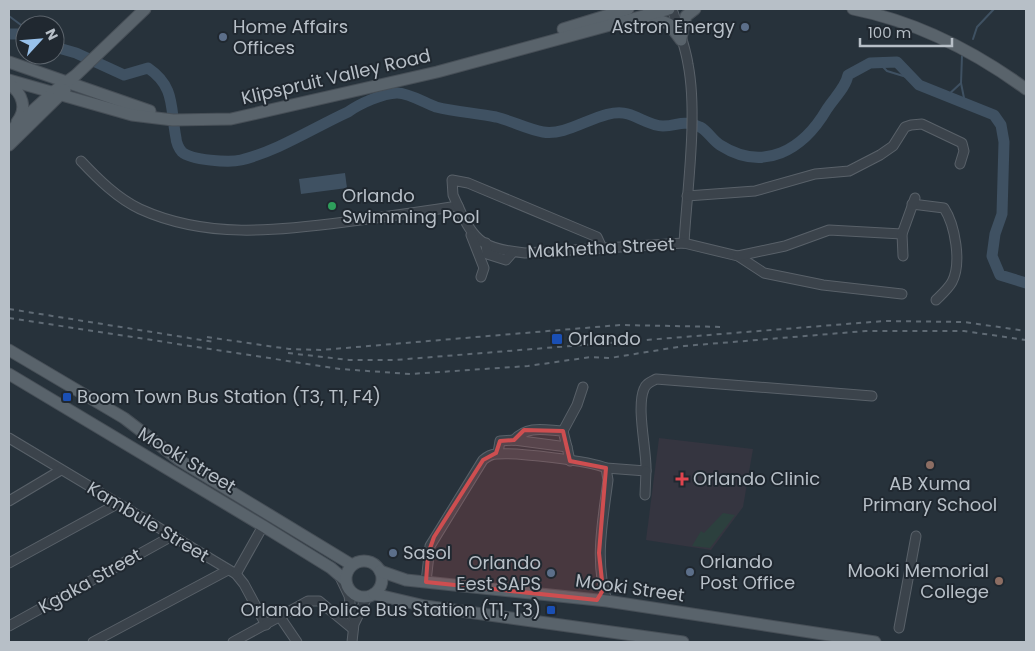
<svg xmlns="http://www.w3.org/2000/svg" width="1035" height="651" font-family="Poppins,sans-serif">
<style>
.medical{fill:#353540}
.green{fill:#2c403e}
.water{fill:#3f5162}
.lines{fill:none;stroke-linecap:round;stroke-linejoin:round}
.stream{stroke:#3f5162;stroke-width:2}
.river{stroke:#3f5162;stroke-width:11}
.minor-casing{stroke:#596169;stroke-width:11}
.major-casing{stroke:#474f57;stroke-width:13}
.minor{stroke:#3b434b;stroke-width:9}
.major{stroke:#59636b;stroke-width:11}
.rail{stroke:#5f6a74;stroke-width:2;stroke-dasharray:5 5;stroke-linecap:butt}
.marked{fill:#ce4e50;fill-opacity:0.2;stroke:#ce4e50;stroke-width:4;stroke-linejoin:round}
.service-dot{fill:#5c6f8a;stroke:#202830;stroke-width:2}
.leisure-dot{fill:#2e9e5b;stroke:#202830;stroke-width:2}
.transit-dot{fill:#1a4fb4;stroke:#202830;stroke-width:2}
.education-dot{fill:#8d6e63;stroke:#202830;stroke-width:2}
.health-dot{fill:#e0444e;stroke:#202830;stroke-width:2}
.labels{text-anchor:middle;stroke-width:4;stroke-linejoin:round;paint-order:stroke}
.poi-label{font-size:18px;fill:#b7bfc7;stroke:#202830;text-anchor:start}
.street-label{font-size:18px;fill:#b7bfc7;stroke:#202830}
</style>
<rect width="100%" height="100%" fill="#27323b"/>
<path class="medical" d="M659 438 753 449 743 507 711 550 646 540Z"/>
<path class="green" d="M723 513 735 515 710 548 692 546 701 531 704 533Z"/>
<path class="water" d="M345 173 347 188 301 194 299 179Z"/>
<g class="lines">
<g class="stream">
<path d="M9 16 25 28"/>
<path d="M973 39 977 27 994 9"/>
<path d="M962 56 961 83 965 103"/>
<path d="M878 62 887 71 913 79"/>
<path d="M947 96 961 83"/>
</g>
<g class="river">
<path d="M9 34H25"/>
<path d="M55 47 76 53 124 75 148 68C176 87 170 108 176 138 176 142 179 149 182 152 191 160 229 163 241 160 278 151 313 128 348 112 359 104 383 93 397 93 409 93 425 103 436 107 456 112 477 113 496 117 512 121 527 129 543 132 570 137 603 106 628 114 639 117 651 126 663 126 679 126 681 119 700 127 708 131 712 140 720 145 764 173 803 150 827 109 834 98 846 87 848 75L870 63 897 62 919 85 994 115 1001 125 1004 142 1002 214 995 234 992 256 1000 275 1026 283"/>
</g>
<g class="minor-casing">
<g id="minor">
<path d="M672 9C678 27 685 45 688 64 698 115 687 190 684 243"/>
<path d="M81 161C98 179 117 198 140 209 206 239 276 231 345 222 383 217 421 212 458 206 474 243 485 249 525 253L684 243 738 256 764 273 823 285 902 294"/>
<path d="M687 196 755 191 815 174 849 171 880 155 893 146 905 127 911 125 922 124 962 143 964 151 960 164"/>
<path d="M912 204 944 208C955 225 962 263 952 282 948 289 942 294 936 300"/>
<path d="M458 206 453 195 452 180 468 183 597 237 602 248"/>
<path d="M471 235 484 268 481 277"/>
<path d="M486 243 487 254 506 260 513 252"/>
<path d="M738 256 785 246 829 230 902 234"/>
<path d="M903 256 902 234 915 198"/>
<path d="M563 431 577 405 583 387"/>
<path d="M9 438 236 574 244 584 266 625"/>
<path d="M514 440C528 425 544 430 563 431L567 447"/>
<path d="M498 453 500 441 514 440 567 447 570 461"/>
<path d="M606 468 646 471C647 451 636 408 644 389 646 383 651 382 656 379L872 396"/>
<path d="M645 495 646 471"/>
<path d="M9 501 61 470"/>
<path d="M9 563 117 504"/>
<path d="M236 574 263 526"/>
<path d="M339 575 349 596 352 617"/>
<path d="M426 582 430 546 483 460C488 456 491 454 497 454 516 452 590 461 606 468L608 480C603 520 594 561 607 601"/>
<path d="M280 617 297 642"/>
<path d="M9 626 172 536"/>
<path d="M899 628 916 536"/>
<path d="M93 642 228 570"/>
<path d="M233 642 308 601H319L353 629"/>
<path d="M352 642 354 624 367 597"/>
</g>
</g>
<g class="major-casing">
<g id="major">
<path d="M853 9C918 22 974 51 1026 89"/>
<path d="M646 15 669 24 681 40"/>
<path d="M563 29 628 9"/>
<path d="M681 38 686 16 695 9"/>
<path d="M9 62 150 111"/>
<path d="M9 80 132 115 173 120 231 119 437 72 669 9"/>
<path d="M9 84C22 93 28 108 17 122"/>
<path d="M9 132 52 93 76 75 145 9"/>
<path d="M9 145 65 90"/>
<path d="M9 350 124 418 179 460 352 565"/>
<path d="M9 374 263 526 331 568 345 580"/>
<circle cx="364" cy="579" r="18"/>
<path d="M380 571 406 580 607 601 875 642"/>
<path d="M374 594 425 606 683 642"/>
</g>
</g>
<use href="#minor" class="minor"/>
<use href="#major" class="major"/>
<g class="rail">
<path d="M9 309 214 342"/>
<path d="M9 318 340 369 410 374 528 366 591 357 610 358 684 346 866 331H964L1026 340"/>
<path d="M207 337 289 349 321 350 620 325 725 327"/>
<path d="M288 353 349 360H395L884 321 964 322 1026 331"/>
</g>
</g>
<path class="marked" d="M524 430 563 431 570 461 606 468 599 553 603 590 597 600 426 582 428 554 434 537 483 460 496 453 500 441 514 440Z"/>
<g class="service-dot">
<circle cx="745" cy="27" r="5"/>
<circle cx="223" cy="37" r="5"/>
<circle cx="393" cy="553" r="5"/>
<circle cx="690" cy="572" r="5"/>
<circle cx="551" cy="573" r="5"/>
</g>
<circle class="leisure-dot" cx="332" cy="206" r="5"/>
<g class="transit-dot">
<rect x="551" y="333" width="12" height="12" rx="2.5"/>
<rect x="62" y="392" width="10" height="10" rx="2.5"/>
<rect x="546" y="605" width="10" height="10" rx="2.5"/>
</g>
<g class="education-dot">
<circle cx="930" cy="465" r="5"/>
<circle cx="999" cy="581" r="5"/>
</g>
<path class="health-dot" d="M679.5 471.5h5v5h5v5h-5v5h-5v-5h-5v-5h5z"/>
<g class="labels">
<g class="poi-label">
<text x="233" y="33">Home Affairs<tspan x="233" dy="21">Offices</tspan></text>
<text x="735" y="33" text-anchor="end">Astron Energy</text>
<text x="342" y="202">Orlando<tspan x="342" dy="21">Swimming Pool</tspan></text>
<text x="568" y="345">Orlando</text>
<text x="77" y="403">Boom Town Bus Station (T3, T1, F4)</text>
<text x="693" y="485">Orlando Clinic</text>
<text x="930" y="490" text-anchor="middle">AB Xuma<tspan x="930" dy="21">Primary School</tspan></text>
<text x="403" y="559">Sasol</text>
<text x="700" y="568">Orlando<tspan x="700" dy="21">Post Office</tspan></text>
<text x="541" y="569" text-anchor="end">Orlando<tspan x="541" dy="21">Eest SAPS</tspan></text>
<text x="989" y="577" text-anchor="end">Mooki Memorial<tspan x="989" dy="21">College</tspan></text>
<text x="541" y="616" text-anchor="end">Orlando Police Bus Station (T1, T3)</text>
</g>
<g class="street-label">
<text transform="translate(336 77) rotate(-13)" y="6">Klipspruit Valley Road</text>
<text transform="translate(601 248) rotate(-3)" y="6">Makhetha Street</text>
<text transform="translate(187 460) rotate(31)" y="6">Mooki Street</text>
<text transform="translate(148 522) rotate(31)" y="6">Kambule Street</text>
<text transform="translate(90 581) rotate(-29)" y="6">Kgaka Street</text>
<text transform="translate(630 588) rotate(8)" y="6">Mooki Street</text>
</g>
</g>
<rect width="1035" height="651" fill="none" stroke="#b7bfc7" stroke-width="20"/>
<g transform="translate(40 40) rotate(64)"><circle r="24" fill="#202830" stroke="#5c646c"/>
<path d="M0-4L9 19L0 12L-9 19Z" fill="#98c1ea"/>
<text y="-8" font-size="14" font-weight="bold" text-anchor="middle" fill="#b7bfc7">N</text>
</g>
<path d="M860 38v8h92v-8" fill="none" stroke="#b7bfc7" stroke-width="2.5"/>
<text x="868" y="38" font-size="15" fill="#b7bfc7" stroke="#202830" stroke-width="4" paint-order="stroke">100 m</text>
</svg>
